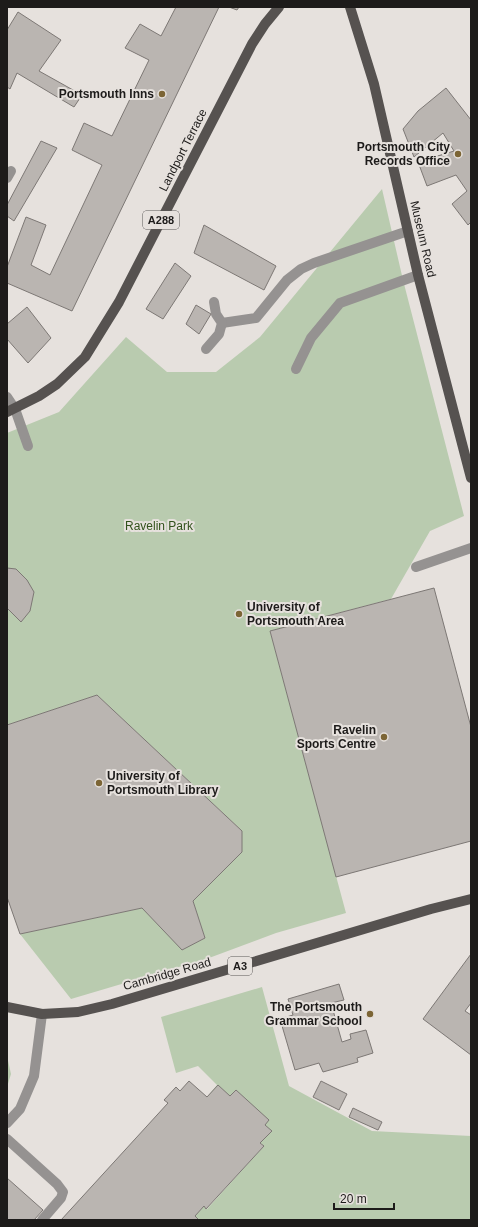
<svg xmlns="http://www.w3.org/2000/svg" width="478" height="1227" font-family="Arial,sans-serif">
<style>
.green{fill:#b9cbaf}
.building{fill:#bab5b1;stroke:#7d7875}
.lines{fill:none;stroke-linecap:round;stroke-linejoin:round}
.minor{stroke:#959291;stroke-width:10}
.major{stroke:#565250;stroke-width:10}
.poi-dot{fill:#7c6535;stroke:#e6e1dd;stroke-width:1.5}
.labels{text-anchor:middle;stroke-width:4;stroke-linejoin:round;paint-order:stroke}
.shield{fill:#e6e1dd;stroke:#595654;stroke-width:1}
.shield-label{font-size:11px;font-weight:bold;fill:#1d1b1a}
.poi-label{font-size:12px;font-weight:bold;fill:#1d1b1a;stroke:#e6e1dd;text-anchor:end}
.street-label{font-size:12px;fill:#1d1b1a;stroke:#e6e1dd}
.park-label{font-size:12px;fill:#32521c;stroke:#e6e1dd}
</style>
<rect width="100%" height="100%" fill="#e6e1dd"/>
<g class="green">
<path d="M382 189 403 280 464 516 430 531 391 599 270 631 346 913 276 933 209 958 71 999 20 934 142 908 183 949 205 938 193 901 242 852V831L97 695 7 725V433L59 412 126 337 167 372H216L260 337Z"/>
<path d="M262 987 289 1086 372 1131 471 1136V1220H197L198 1219 195 1216 204 1206 207 1209 264 1146 207 1097 217 1085 198 1066 176 1073 161 1017Z"/>
<path d="M7 1056 11 1074 7 1087Z"/>
</g>
<g class="building">
<path d="M176 7H219L72 311 7 283V267L26 217 46 225 31 265 50 275 102 165 72 150 84 123 112 136 149 60 125 48 140 24 161 36Z"/>
<path d="M229 7H239L237 10Z"/>
<path d="M18 12 61 40 39 71 82 95 74 107 17 73 10 89 7 87V30Z"/>
<path d="M446 88 471 120V222L468 225 452 204 467 191 456 175 427 186 418 162 454 151 443 133 414 157 403 129 418 111Z"/>
<path d="M41 141 57 148 14 221 7 216V205Z"/>
<path d="M204 225 276 266 264 290 194 253Z"/>
<path d="M175 263 191 276 163 319 146 309Z"/>
<path d="M196 305 211 314 199 334 186 324Z"/>
<path d="M27 307 51 338 28 363 7 339V324Z"/>
<path d="M7 568 16 569 27 580 34 592 30 611 21 622 8 609 7 610Z"/>
<path d="M434 588 471 727V841L336 877 270 631Z"/>
<path d="M97 695 242 831V852L193 901 205 938 182 950 142 908 20 934 7 897V725Z"/>
<path d="M471 954V1003L465 1011 471 1015V1055L423 1019Z"/>
<path d="M339 984 344 1000 331 1003 342 1042 351 1039 350 1034 366 1030 373 1053 357 1058 358 1062 323 1072 319 1063 295 1070 280 1019 293 1015 288 999Z"/>
<path d="M189 1081 207 1097 218 1085 230 1096 236 1090 269 1120 265 1125 272 1131 260 1143 264 1146 206 1209 204 1206 195 1216 198 1219 197 1220H61L168 1103 164 1100 176 1087 180 1091Z"/>
<path d="M321 1081 347 1094 339 1110 313 1097Z"/>
<path d="M353 1108 382 1122 378 1130 349 1117Z"/>
<path d="M7 1178 43 1210 34 1220H7Z"/>
</g>
<g class="lines">
<g class="minor">
<path d="M7 178 11 171"/>
<path d="M222 323 256 318 287 280 301 269 314 263 408 231"/>
<path d="M206 349 219 334 222 323 216 314 214 302"/>
<path d="M296 369 311 338 340 303 418 275"/>
<path d="M7 397 15 409 28 446"/>
<path d="M416 567 471 548"/>
<path d="M7 1123 20 1109 34 1076 42 1014"/>
<path d="M7 1139 57 1184 63 1192 61 1198 42 1220"/>
</g>
<g class="major">
<path d="M350 7 374 84 418 275 471 478"/>
<path d="M7 412 39 396 57 384 85 357 119 302 252 44 265 24 279 7"/>
<path d="M7 1007 42 1014 78 1012 112 1004 431 909 471 899"/>
</g>
</g>
<g class="poi-dot">
<circle cx="162" cy="94" r="4"/>
<circle cx="458" cy="154" r="4"/>
<circle cx="239" cy="614" r="4"/>
<circle cx="384" cy="737" r="4"/>
<circle cx="99" cy="783" r="4"/>
<circle cx="370" cy="1014" r="4"/>
</g>
<g class="labels">
<g class="shield">
<rect x="143" y="211" width="36" height="18" rx="3"/>
<rect x="228" y="957" width="24" height="18" rx="3"/>
</g>
<g class="shield-label">
<text x="161" y="224">A288</text>
<text x="240" y="970">A3</text>
</g>
<g class="poi-label">
<text x="154" y="98">Portsmouth Inns</text>
<text x="450" y="151">Portsmouth City<tspan x="450" dy="14">Records Office</tspan></text>
<text x="247" y="611" text-anchor="start">University of<tspan x="247" dy="14">Portsmouth Area</tspan></text>
<text x="376" y="734">Ravelin<tspan x="376" dy="14">Sports Centre</tspan></text>
<text x="107" y="780" text-anchor="start">University of<tspan x="107" dy="14">Portsmouth Library</tspan></text>
<text x="362" y="1011">The Portsmouth<tspan x="362" dy="14">Grammar School</tspan></text>
</g>
<g class="street-label">
<text transform="translate(183 150) rotate(-63)" y="4">Landport Terrace</text>
<text transform="translate(423 239) rotate(77)" y="4">Museum Road</text>
<text transform="translate(167 974) rotate(-16)" y="4">Cambridge Road</text>
</g>
<g class="park-label">
<text x="159" y="530">Ravelin Park</text>
</g>
</g>
<rect width="478" height="1227" fill="none" stroke="#1d1b1a" stroke-width="16"/>
<path d="M334 1203v6h60v-6" fill="none" stroke="#1d1b1a" stroke-width="2"/>
<text x="340" y="1203" font-size="12" fill="#1d1b1a" stroke="#e6e1dd" stroke-width="3" paint-order="stroke">20 m</text>
</svg>
